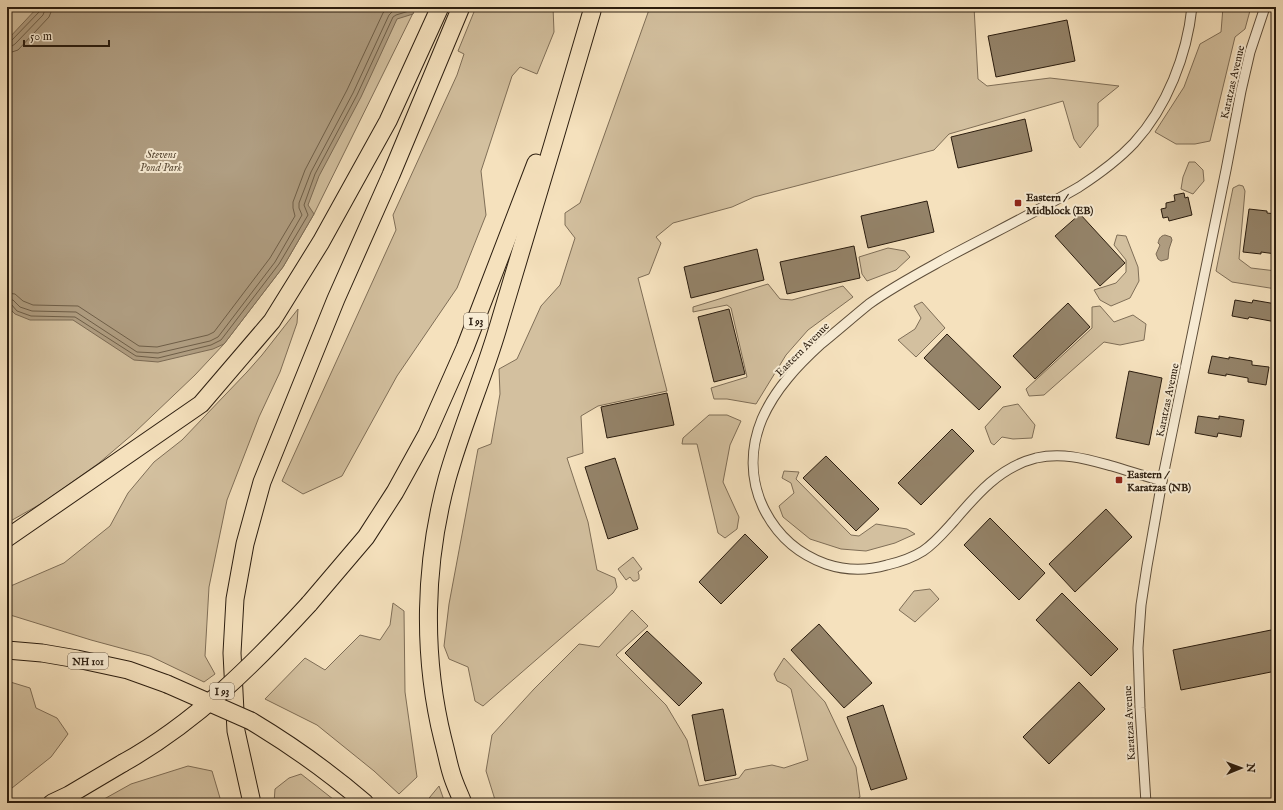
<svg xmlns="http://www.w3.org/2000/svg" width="1283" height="810" font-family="'IM FELL English',serif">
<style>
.green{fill:#d3c09f;stroke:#7f6e57}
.water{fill:#b09e82;stroke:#7b6a54}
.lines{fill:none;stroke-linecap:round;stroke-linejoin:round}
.shore{stroke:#6e5e48;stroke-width:1}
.building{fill:#948369;stroke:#2b1d0f}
.street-casing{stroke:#5e4e3a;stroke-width:11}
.highway-casing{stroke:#2b1d0f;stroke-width:19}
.street{stroke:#f8ecd4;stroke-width:9}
.highway{stroke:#f5e1bd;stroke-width:17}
.highway-bridge-casing{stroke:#2b1d0f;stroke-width:19;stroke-linecap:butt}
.highway-bridge{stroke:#f5e1bd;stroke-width:17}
.poi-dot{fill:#8f2418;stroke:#f8ecd4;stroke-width:1.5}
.labels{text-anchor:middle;stroke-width:4;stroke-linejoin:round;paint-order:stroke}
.shield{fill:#f8ecd4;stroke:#685b4a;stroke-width:1}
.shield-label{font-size:10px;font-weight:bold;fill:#2b1d0f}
.street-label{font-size:11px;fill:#2b1d0f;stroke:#f8ecd4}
.park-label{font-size:11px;font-style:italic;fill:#5d4e3a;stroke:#f8ecd4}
.poi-label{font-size:11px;font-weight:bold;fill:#2b1d0f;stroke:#f8ecd4;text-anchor:start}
</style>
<rect width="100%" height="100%" fill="#f5e1bd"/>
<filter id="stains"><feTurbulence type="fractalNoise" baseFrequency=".005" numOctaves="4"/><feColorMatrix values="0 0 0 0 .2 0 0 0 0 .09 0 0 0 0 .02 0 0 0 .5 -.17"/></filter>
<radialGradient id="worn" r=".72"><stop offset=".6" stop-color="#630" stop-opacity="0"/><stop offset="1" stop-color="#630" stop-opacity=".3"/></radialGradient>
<g class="green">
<path d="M7 7H416L314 214 283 267 224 344 195 375 133 434 99 463 44 502 7 523Z"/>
<path d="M476 7H553L554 32 537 74 520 67 512 76 481 171 486 215 457 288 397 376 342 476 303 494 282 481 396 230 393 215 457 75 464 54 458 51Z"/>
<path d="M650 7H974L978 79 987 86 1050 78 1119 86 1098 103V126L1080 148 1074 139 1063 101 949 134 934 150 754 197 732 207 673 223 656 237 661 243 649 274 638 278 667 391 598 406 581 416 583 453 567 458 588 522 597 570 615 578 617 587 613 593 483 706 475 701 468 667 449 659 444 646 449 604 478 449 491 444 500 394 499 369 517 359 541 306 560 285 575 238 565 225V213L580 203Z"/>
<path d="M1223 7H1251L1245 29 1235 37 1210 141 1195 144H1176L1155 132 1184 87 1200 44 1221 32Z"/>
<path d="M1189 162H1195L1203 170 1204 181 1193 194 1181 189 1183 177Z"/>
<path d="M1239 185 1243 186 1245 191 1239 259 1251 268 1276 271V289L1232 282 1216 271 1233 188Z"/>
<path d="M1117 235 1126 236 1138 267 1139 281 1130 298 1111 306 1100 300 1094 290 1116 283 1126 272V260L1114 245Z"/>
<path d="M888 248 905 251 910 257 896 270 867 281 862 274 859 257Z"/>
<path d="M768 284 780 299 792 300 843 286 853 297 808 330 786 355 756 404 727 399H714L711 388 747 377 731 308 727 305 693 312V307Z"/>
<path d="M922 302 945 328 916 357 898 340 915 329 921 318 914 306Z"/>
<path d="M1100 306 1114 322 1133 315 1146 324 1144 340 1120 345 1104 342 1044 395 1029 396 1026 389 1092 328V307Z"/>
<path d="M298 309 297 323 280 372 259 417 227 500 209 587 205 656 215 674 204 682 150 656 91 640 7 614V587L13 585 64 563 110 526 128 493 154 462 182 440 247 372 262 355Z"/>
<path d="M1018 404 1035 425 1032 438 1013 439 1002 437 994 445 991 443 985 427 1003 407Z"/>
<path d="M709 415H727L741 421 730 445 723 482 739 517 737 529 725 538 718 533 697 444H682L683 438Z"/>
<path d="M784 471 799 472 796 479 851 535 859 536 876 524 907 529 915 534 895 543 866 551 841 549 810 539 783 517 779 506 794 493 791 483 782 478Z"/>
<path d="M633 557 642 569 638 572 639 575V579L636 581H633L630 577 626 580 618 569Z"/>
<path d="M930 589 939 599 915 622 899 610 914 591Z"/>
<path d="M393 603 404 611 405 692 417 777 399 794 374 771 317 725 265 699 305 658 325 670 360 635 380 640 390 625Z"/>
<path d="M632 610 648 626 616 655 666 705 687 740 699 786 739 778 745 770 772 765 784 768 808 760 791 689 786 685 777 681 774 674 784 658 825 702 856 767 860 797 850 803H496L486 771 492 735 534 689 579 644 599 647Z"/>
<path d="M7 681 30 688 36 708 57 718 68 734 51 757 7 792Z"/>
<path d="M188 766 212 771 220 798 219 803H97L131 784Z"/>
<path d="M301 774 338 803H274L275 789 289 778Z"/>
<path d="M439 786 445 803H425Z"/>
</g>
<g class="water">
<path d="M38 7H416L413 14 397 19 361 97 319 176 308 205 314 214 283 267 224 344 213 349 158 362 134 360 73 320H30L15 314 7 306V42L9 38Z"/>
<path d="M1165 235 1171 237 1172 240 1169 249 1168 259 1161 261 1158 259 1156 254 1160 245 1158 243C1159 239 1160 236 1165 235Z"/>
</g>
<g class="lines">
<g class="shore">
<path d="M7 42 12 40 40 11 41 7"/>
<path d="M7 47 12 46 15 44 43 15 46 7"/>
<path d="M7 53 12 52 18 50 49 17 51 12 52 7"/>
<path d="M7 293 15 294 23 301 33 305 78 306 139 346 157 347 208 335 214 332 270 258 295 216 293 208V202L305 170 347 90 383 13 388 7"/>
<path d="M7 299 13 300 20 307 32 311 76 312 137 352 158 353 210 341 218 337 275 262 302 215 299 208V203L311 172 353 93 389 15 394 10 405 7"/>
<path d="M7 304H11L17 311 31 316 75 317 136 356 158 358 211 345 221 340 279 264 308 215 304 205 315 174 357 95 393 17 396 15 409 11 412 7"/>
</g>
</g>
<g class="building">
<path d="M1067 20 1075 61 996 77 988 36Z"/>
<path d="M1025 119 1032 151 958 168 951 137Z"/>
<path d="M1184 193 1185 198 1188 197 1192 215 1169 221 1168 217 1163 218 1161 209 1166 208V203L1175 201 1174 195Z"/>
<path d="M927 201 934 232 868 248 861 216Z"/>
<path d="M1249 209 1267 211V213L1276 214V254L1261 252V254L1243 252Z"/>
<path d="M1080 214 1125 263 1100 286 1055 236Z"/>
<path d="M854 246 860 278 787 294 780 262Z"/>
<path d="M757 249 764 280 691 298 684 267Z"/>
<path d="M1235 300 1252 303 1253 300 1276 304V322L1249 317 1248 319 1232 316Z"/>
<path d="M1068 303 1090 327 1035 379 1013 356Z"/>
<path d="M729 309 745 374 714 382 698 317Z"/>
<path d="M947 334 1001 387 979 410 924 358Z"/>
<path d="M1212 356 1229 359V357L1252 361V365L1269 367 1266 385 1248 382V378L1226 374V376L1208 373Z"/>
<path d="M1129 371 1162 378 1149 445 1116 438Z"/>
<path d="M667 393 674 425 607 438 601 407Z"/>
<path d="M1198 416 1219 419V416L1244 420 1241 437 1218 433 1217 437 1195 433Z"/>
<path d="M952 429 974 451 921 505 898 483Z"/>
<path d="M826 456 879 509 856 531 803 478Z"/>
<path d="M615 458 638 529 608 539 585 467Z"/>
<path d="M1106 509 1132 537 1075 592 1049 564Z"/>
<path d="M990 518 1045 573 1019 600 964 545Z"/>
<path d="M745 534 768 557 721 604 699 582Z"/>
<path d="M1062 593 1118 649 1091 676 1036 620Z"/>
<path d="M819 624 872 683 844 708 791 650Z"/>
<path d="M1276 629V671L1181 690 1173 650Z"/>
<path d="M647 631 702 683 679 706 625 653Z"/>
<path d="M1079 682 1105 709 1049 764 1023 737Z"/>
<path d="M883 705 907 779 871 790 847 717Z"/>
<path d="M723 709 736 775 705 781 692 715Z"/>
</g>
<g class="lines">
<g class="street-casing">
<g id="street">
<path d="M1162 481C1145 476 1128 471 1112 466 1086 459 1063 452 1036 458 1000 467 977 494 954 521 944 532 935 543 923 551 912 558 900 562 887 565 866 571 847 571 826 564 798 554 776 534 763 507 750 479 750 448 762 419 775 389 798 365 821 344 837 331 853 317 869 304 894 286 921 272 948 257 991 234 1036 212 1079 187 1099 174 1118 160 1134 143 1167 107 1187 55 1192 7"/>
<path d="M1146 803 1140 708 1138 648 1141 605 1147 566 1162 481 1226 170 1241 91 1250 52 1265 7"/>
</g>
</g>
<g class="highway-casing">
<g id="highway">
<path d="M7 538 201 404 272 321 321 242 388 121 440 7"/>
<path d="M309 604 366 537 395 492 427 434 465 348 536 163"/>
<path d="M7 650 42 653 77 659 128 670 167 684"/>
<path d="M251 721C291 745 329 772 365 803"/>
<path d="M52 803 69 795 123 763"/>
<path d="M252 803 236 731 232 653 235 599 245 544 262 482 336 299 391 175 461 7"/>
<path d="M463 803C459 793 454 783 451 772 448 762 446 751 443 740 422 655 424 564 447 479 461 429 482 381 497 331 529 224 561 118 592 11"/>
</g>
</g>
<use href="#street" class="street"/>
<use href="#highway" class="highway"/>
<g class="highway-bridge-casing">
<g id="highway-bridge">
<path d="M167 684 251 721"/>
<path d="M123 763C195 723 254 664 309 604"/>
</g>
</g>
<use href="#highway-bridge" class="highway-bridge"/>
</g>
<g class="poi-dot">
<rect x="1014" y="199" width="8" height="8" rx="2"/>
<rect x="1115" y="476" width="8" height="8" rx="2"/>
</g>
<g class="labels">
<g class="shield">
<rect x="464" y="313" width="24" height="16" rx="3"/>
<rect x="68" y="653" width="40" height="16" rx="3"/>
<rect x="210" y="683" width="24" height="16" rx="3"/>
</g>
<g class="shield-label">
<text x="476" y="325">I 93</text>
<text x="88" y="665">NH 101</text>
<text x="222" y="695">I 93</text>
</g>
<g class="street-label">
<text transform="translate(1232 82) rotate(-77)" y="4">Karatzas Avenue</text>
<text transform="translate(802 349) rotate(-45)" y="4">Eastern Avenue</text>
<text transform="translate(1167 400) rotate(-78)" y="4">Karatzas Avenue</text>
<text transform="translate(1129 723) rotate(-93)" y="4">Karatzas Avenue</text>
</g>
<g class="park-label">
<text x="161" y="158">Stevens<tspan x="161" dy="13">Pond Park</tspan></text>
</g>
<g class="poi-label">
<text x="1026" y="201">Eastern /<tspan x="1026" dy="13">Midblock (EB)</tspan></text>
<text x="1127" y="478">Eastern /<tspan x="1127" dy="13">Karatzas (NB)</tspan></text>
</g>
</g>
<rect width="1283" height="810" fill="none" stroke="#f5e1bd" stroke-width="24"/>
<rect x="8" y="8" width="1267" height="794" fill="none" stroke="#2b1d0f" stroke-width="2"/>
<rect x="12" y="12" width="1259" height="786" fill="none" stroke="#2b1d0f"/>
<g transform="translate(1241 768) rotate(89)" stroke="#f8ecd4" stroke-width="3" paint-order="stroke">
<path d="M0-3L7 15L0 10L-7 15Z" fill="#2b1d0f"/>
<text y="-6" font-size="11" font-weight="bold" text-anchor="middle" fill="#2b1d0f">N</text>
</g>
<path d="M24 40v6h85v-6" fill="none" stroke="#2b1d0f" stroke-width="2"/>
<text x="30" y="40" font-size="12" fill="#2b1d0f" stroke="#f8ecd4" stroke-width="3" paint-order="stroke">50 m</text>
<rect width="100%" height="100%" filter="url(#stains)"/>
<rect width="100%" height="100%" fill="url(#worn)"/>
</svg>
